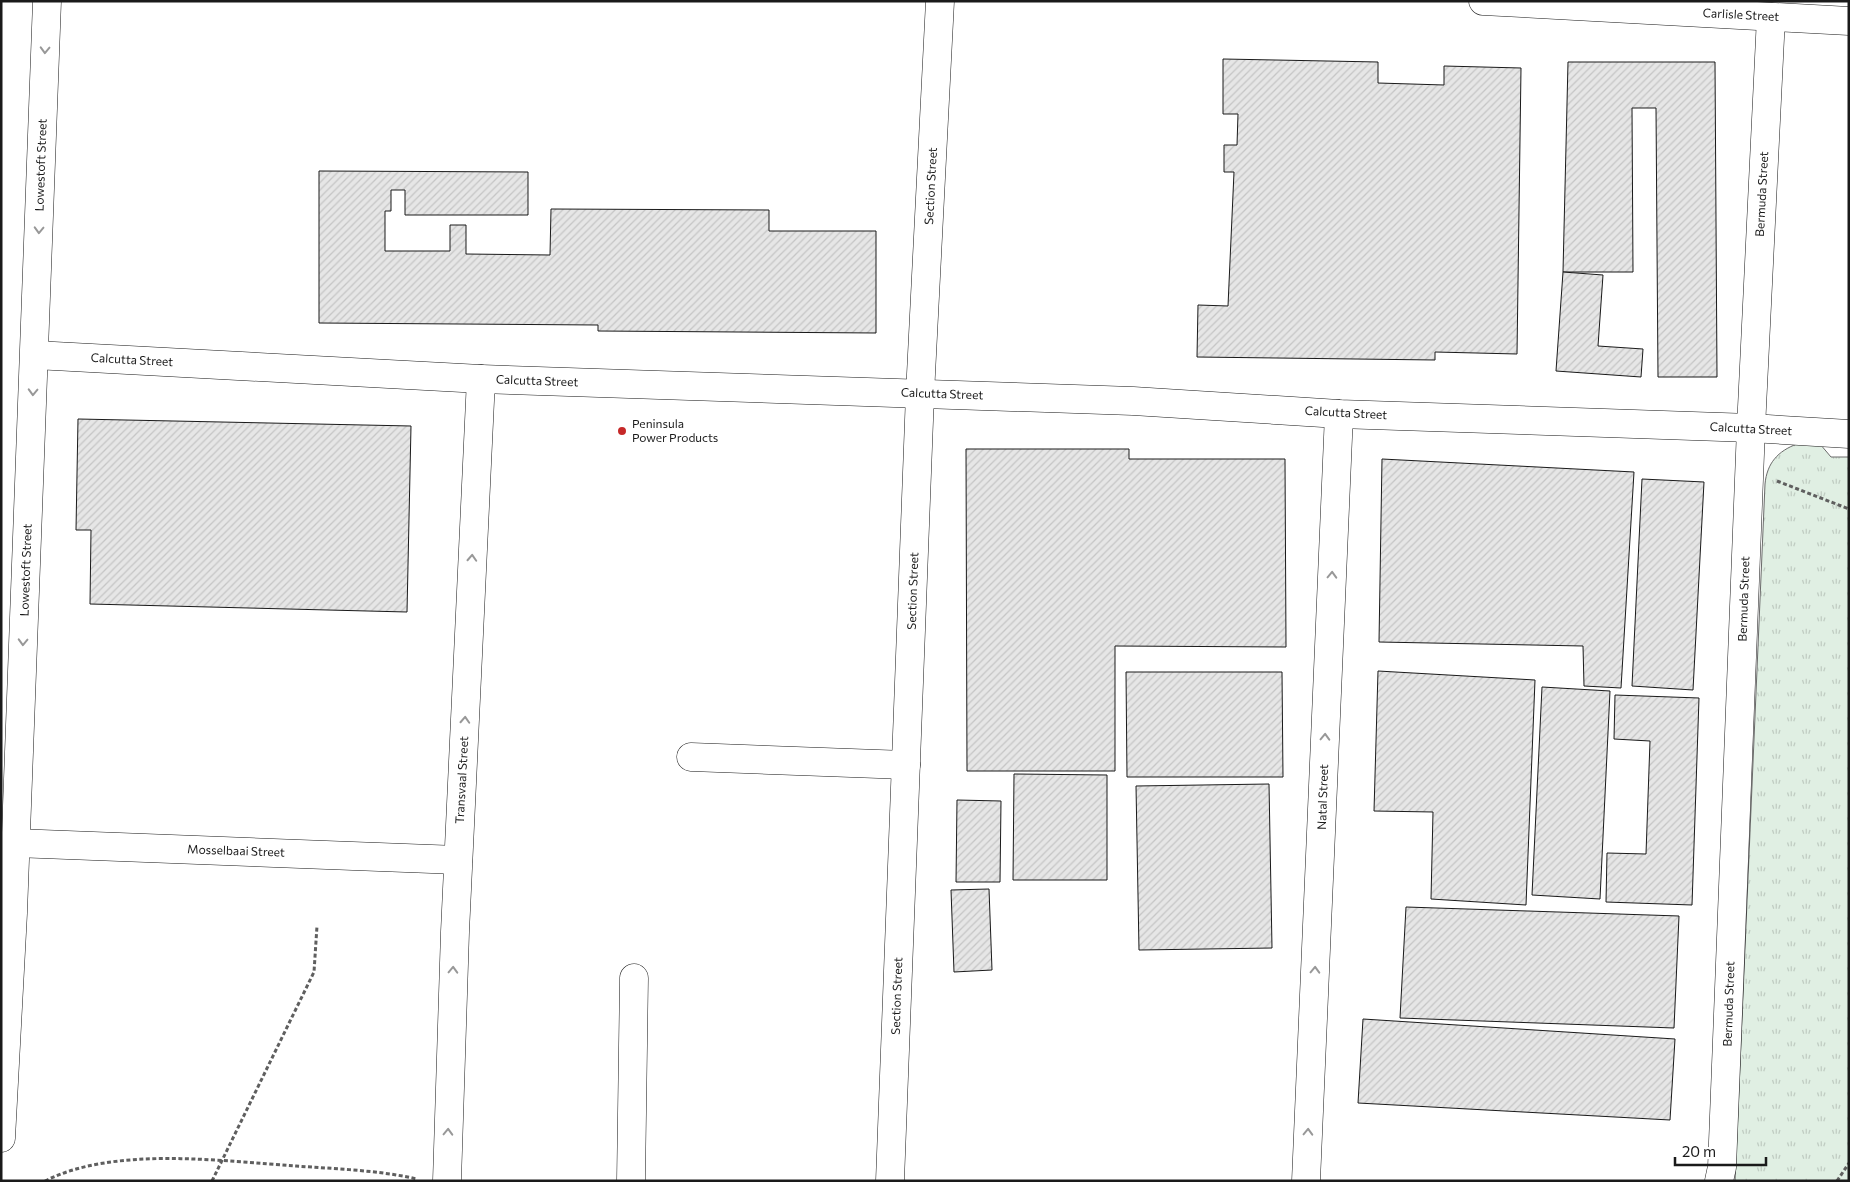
<svg xmlns="http://www.w3.org/2000/svg" width="1850" height="1182" font-family="Commissioner,sans-serif">
<style>
.grass{fill:url(#grass-tufts);stroke:#6a6a6a}
.building{fill:url(#building-hatch);stroke:#1a1a1a}
.lines{fill:none;stroke-linecap:round;stroke-linejoin:round}
.minor-casing{stroke:#1a1a1a;stroke-width:29}
.path{stroke:#5f5f5f;stroke-width:3;stroke-dasharray:4 2.5;stroke-linecap:butt}
.minor{stroke:#fff;stroke-width:28}
.oneway{stroke:#989898}
.poi-dot{fill:#c62828;stroke:#fff;stroke-width:2}
.labels{text-anchor:middle;stroke-width:4;stroke-linejoin:round;paint-order:stroke}
.street-label{font-size:12px;fill:#1a1a1a;stroke:#fff}
.poi-label{font-size:12px;fill:#1a1a1a;stroke:#fff;text-anchor:start}
</style>
<defs>
<pattern id="grass-tufts" width="24" height="20" patternUnits="userSpaceOnUse" patternTransform="scale(1.25)"><rect width="24" height="20" fill="#e0efe3"/><path d="M3 7l-1-3M5 7V3M7 7l1-3M15 17l-1-3M17 17v-4M19 17l1-3" fill="none" stroke="#c0ccc2"/></pattern>
<pattern id="building-hatch" width="6" height="6" patternUnits="userSpaceOnUse" patternTransform="scale(1.25)"><rect width="6" height="6" fill="#e6e6e6"/><path d="M-1 1l2-2M0 6l6-6M5 7l2-2" fill="none" stroke="#c5c5c5"/></pattern>
</defs>
<rect width="100%" height="100%" fill="#fff"/>
<path class="grass" d="M1797 444H1820L1831 457H1849V1181H1735L1765 484C1767 463 1778 451 1797 444Z"/>
<g class="building">
<path d="M1223 59 1378 62V83L1444 85V66L1521 68 1517 354 1435 352V360L1197 357 1198 305 1228 306 1234 172H1224V145H1237L1238 114H1223Z"/>
<path d="M1568 62H1715L1717 377H1658L1656 108H1632L1633 272H1563Z"/>
<path d="M319 171 528 172V215H405V190H391V211H385V251H450V225H466V254L550 255 551 209 769 210V231H876V333L598 331V325L319 323Z"/>
<path d="M1563 272 1603 275 1598 346 1643 349 1641 377 1556 371Z"/>
<path d="M78 419 411 426 407 612 90 604 91 530H76Z"/>
<path d="M966 449H1129V459H1285L1286 647 1115 646V771H967Z"/>
<path d="M1382 459 1634 472 1621 688 1584 686 1583 646 1379 642Z"/>
<path d="M1642 479 1704 482 1693 690 1632 686Z"/>
<path d="M1378 671 1535 680 1526 905 1431 899 1433 812 1374 811Z"/>
<path d="M1126 672H1282L1283 777H1127Z"/>
<path d="M1542 687 1610 691 1600 899 1532 895Z"/>
<path d="M1615 695 1699 698 1692 905 1606 902 1607 853 1646 854 1650 741 1614 739Z"/>
<path d="M1014 774 1107 775V880H1013Z"/>
<path d="M1269 784 1272 948 1139 950 1136 786Z"/>
<path d="M957 800 1001 801 1000 882H956Z"/>
<path d="M989 889 992 970 954 972 951 890Z"/>
<path d="M1406 907 1679 916 1674 1028 1400 1018Z"/>
<path d="M1363 1019 1675 1039 1670 1120 1358 1103Z"/>
</g>
<g class="lines">
<g class="minor-casing">
<g id="minor">
<path d="M1483 1 1849 21"/>
<path d="M35 355 481 379 1133 401 1339 414 1751 428 1849 434"/>
<path d="M691 757 906 765"/>
<path d="M15 843 458 860"/>
<path d="M1 1138 13 913 47 1"/>
<path d="M447 1181 455 932 481 379"/>
<path d="M631 1181 634 978"/>
<path d="M890 1181 920 394 940 1"/>
<path d="M1306 1181 1339 414"/>
<path d="M1719 1181 1722 1167 1751 428 1771 17"/>
</g>
</g>
<g class="path">
<path d="M1777 481 1849 509"/>
<path d="M1 1181H2"/>
<path d="M45 1181C114 1146 221 1161 296 1166 336 1169 378 1170 417 1179"/>
<path d="M212 1181 314 972 317 926"/>
<path d="M1837 1181 1849 1163"/>
</g>
<use href="#minor" class="minor"/>
</g>
<defs><path id="oneway-chevron" d="M-2-3.5L2.5 0L-2 3.5" fill="none" stroke-width="1.6" stroke-linecap="round" stroke-linejoin="round" transform="scale(1.25)"/></defs>
<g class="oneway">
<use href="#oneway-chevron" transform="translate(45 50) rotate(92)"/>
<use href="#oneway-chevron" transform="translate(39 230) rotate(92)"/>
<use href="#oneway-chevron" transform="translate(33 392) rotate(92)"/>
<use href="#oneway-chevron" transform="translate(472 558) rotate(-87)"/>
<use href="#oneway-chevron" transform="translate(1332 575) rotate(-88)"/>
<use href="#oneway-chevron" transform="translate(23 642) rotate(92)"/>
<use href="#oneway-chevron" transform="translate(465 720) rotate(-87)"/>
<use href="#oneway-chevron" transform="translate(1325 737) rotate(-88)"/>
<use href="#oneway-chevron" transform="translate(453 970) rotate(-88)"/>
<use href="#oneway-chevron" transform="translate(1315 970) rotate(-88)"/>
<use href="#oneway-chevron" transform="translate(448 1132) rotate(-88)"/>
<use href="#oneway-chevron" transform="translate(1308 1132) rotate(-88)"/>
</g>
<circle class="poi-dot" cx="622" cy="431" r="5"/>
<g class="labels">
<g class="street-label">
<text transform="translate(1741 15) rotate(3)" y="4">Carlisle Street</text>
<text transform="translate(41 165) rotate(-88)" y="4">Lowestoft Street</text>
<text transform="translate(931 186) rotate(-87)" y="4">Section Street</text>
<text transform="translate(1762 194) rotate(-87)" y="4">Bermuda Street</text>
<text transform="translate(132 360) rotate(3)" y="4">Calcutta Street</text>
<text transform="translate(537 381) rotate(2)" y="4">Calcutta Street</text>
<text transform="translate(942 394) rotate(2)" y="4">Calcutta Street</text>
<text transform="translate(1346 413) rotate(3)" y="4">Calcutta Street</text>
<text transform="translate(1751 429) rotate(3)" y="4">Calcutta Street</text>
<text transform="translate(26 570) rotate(-88)" y="4">Lowestoft Street</text>
<text transform="translate(913 591) rotate(-88)" y="4">Section Street</text>
<text transform="translate(1744 599) rotate(-88)" y="4">Bermuda Street</text>
<text transform="translate(462 780) rotate(-87)" y="4">Transvaal Street</text>
<text transform="translate(1323 797) rotate(-88)" y="4">Natal Street</text>
<text transform="translate(236 851) rotate(2)" y="4">Mosselbaai Street</text>
<text transform="translate(897 996) rotate(-88)" y="4">Section Street</text>
<text transform="translate(1729 1004) rotate(-88)" y="4">Bermuda Street</text>
</g>
<g class="poi-label">
<text x="632" y="428">Peninsula<tspan x="632" dy="14">Power Products</tspan></text>
</g>
</g>
<rect width="1850" height="1182" fill="none" stroke="#1a1a1a" stroke-width="5"/>
<path d="M1675 1157v8h91v-8" fill="none" stroke="#1a1a1a" stroke-width="2.5"/>
<text x="1682" y="1157" font-size="15" fill="#1a1a1a" stroke="#ffffff" stroke-width="4" paint-order="stroke">20 m</text>
</svg>
